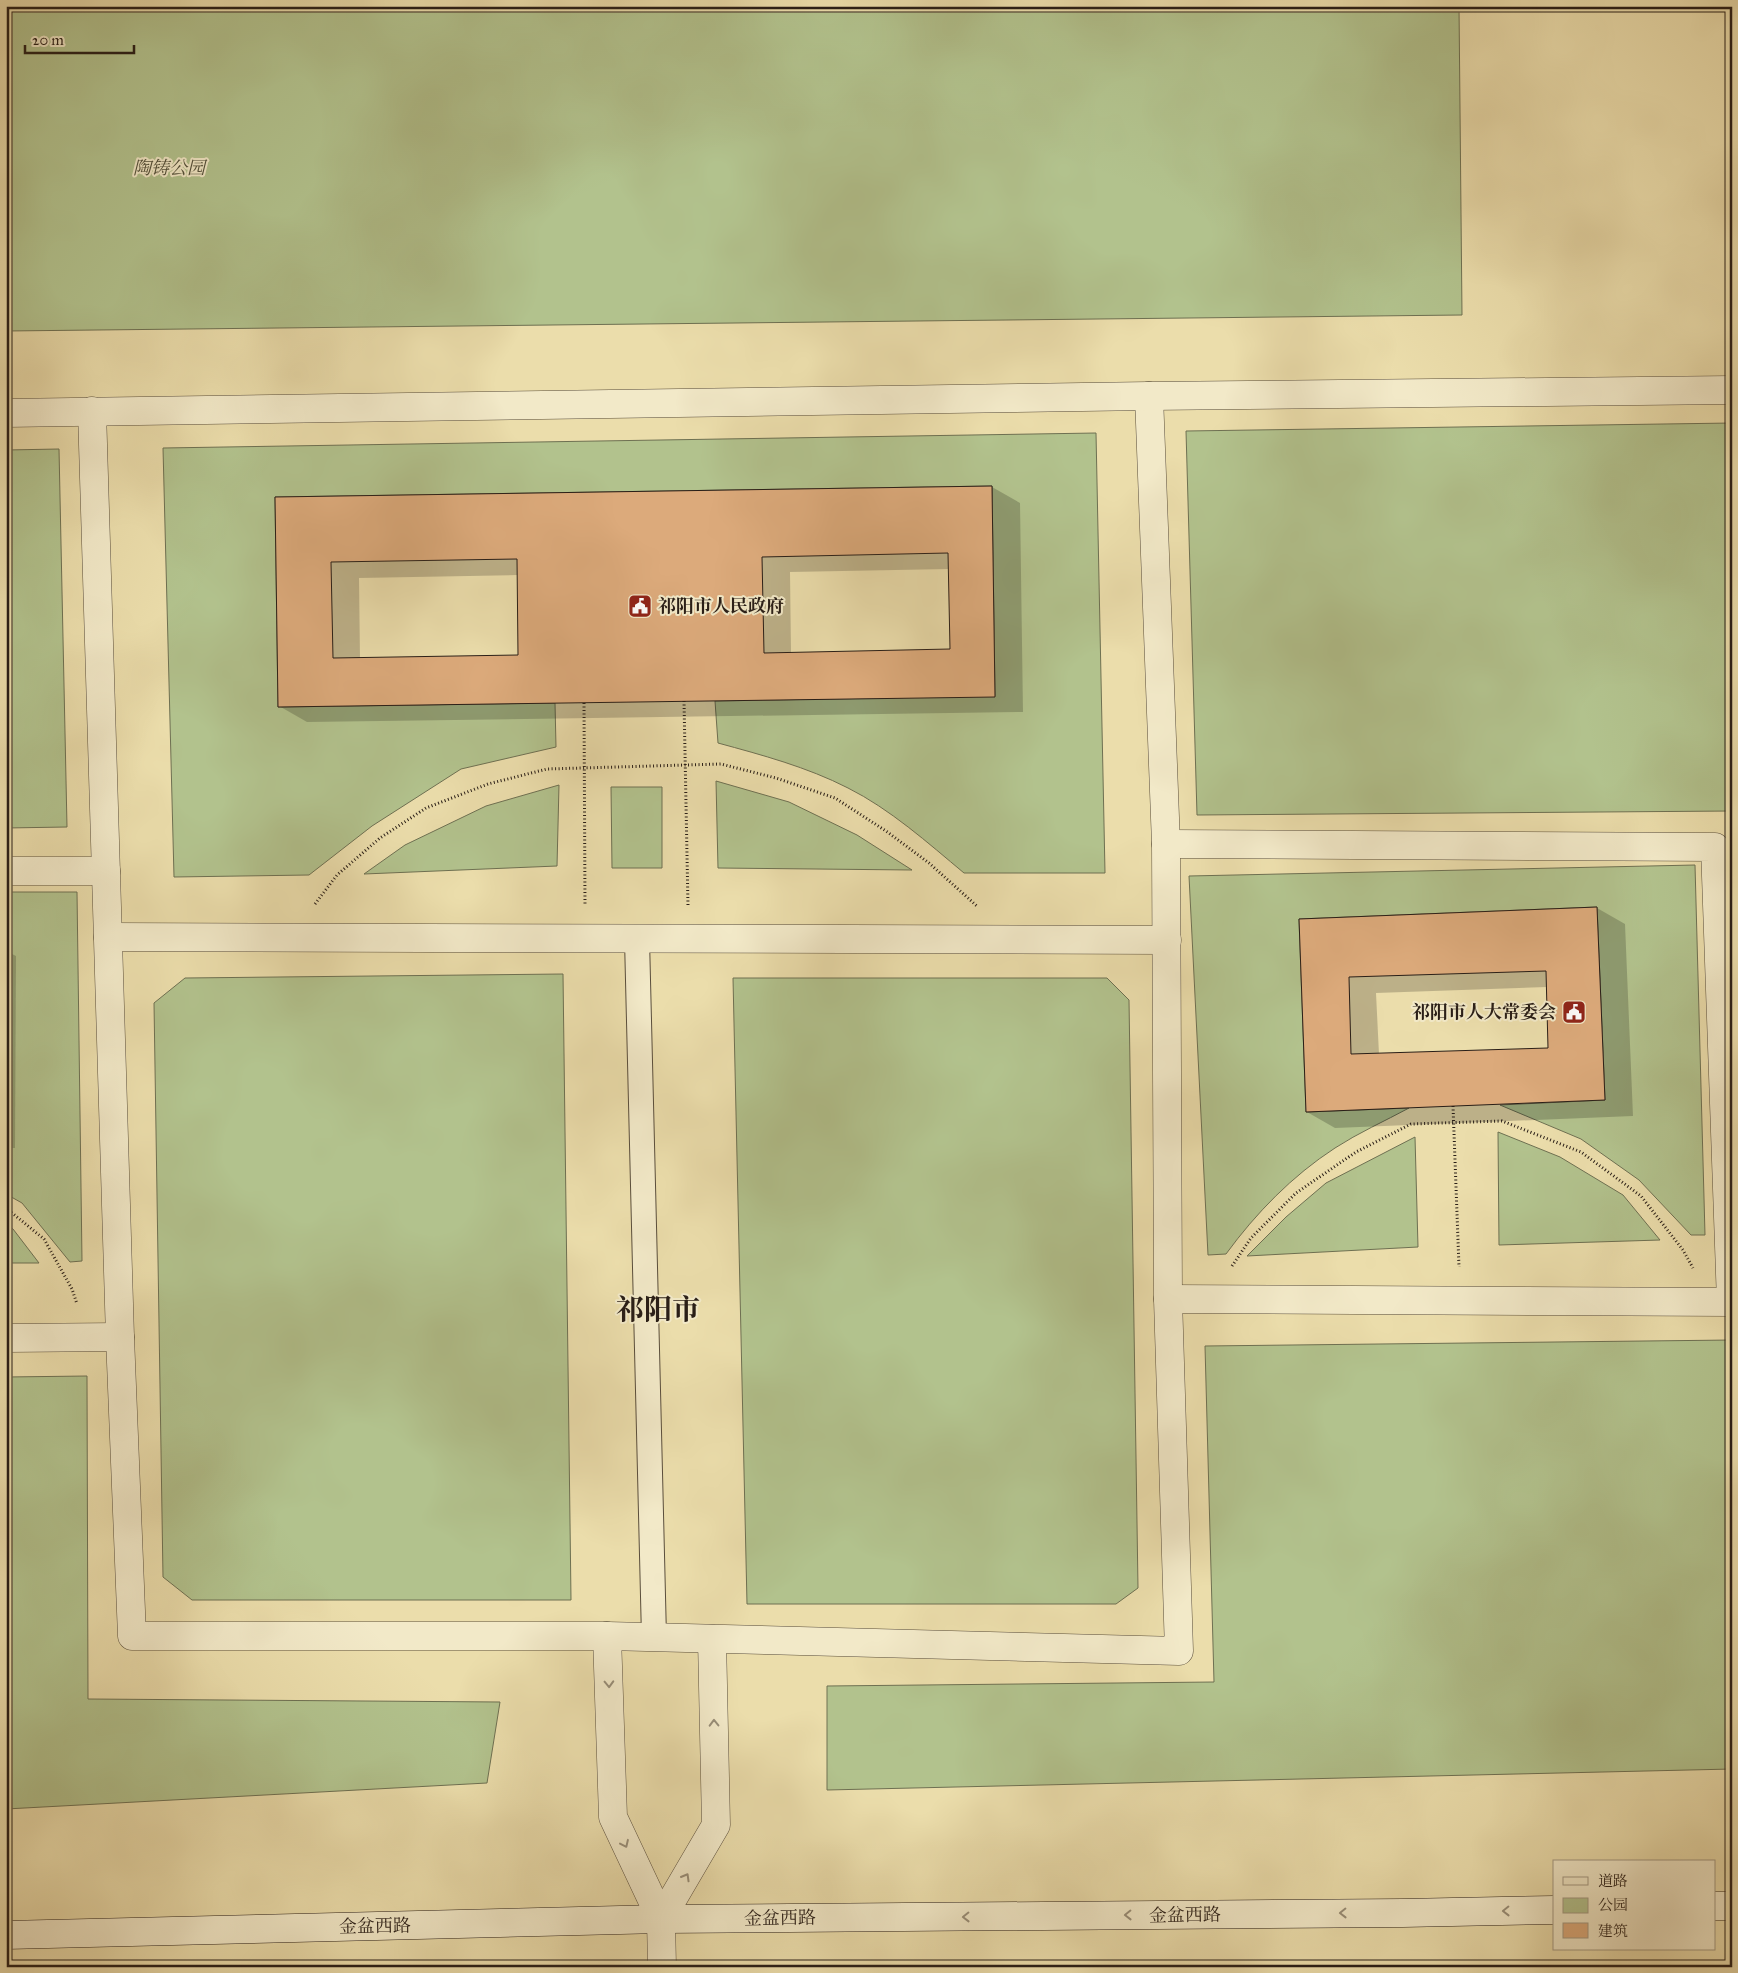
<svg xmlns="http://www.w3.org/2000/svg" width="1738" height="1973" font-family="'IM FELL Great Primer','Noto Serif SC',serif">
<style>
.green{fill:#b2c28d;stroke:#6e7052}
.shadow{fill:#0003;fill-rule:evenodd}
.building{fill:#dcaa7b;stroke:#291e17;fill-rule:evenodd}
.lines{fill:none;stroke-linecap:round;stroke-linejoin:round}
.pedestrian-casing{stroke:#5a4e3c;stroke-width:26}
.minor-casing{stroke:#5a4e3c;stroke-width:29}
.secondary-casing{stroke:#291e17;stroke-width:29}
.path{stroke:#291e17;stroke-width:3;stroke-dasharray:1 2.5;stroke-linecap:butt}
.pedestrian{stroke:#f2e9c8;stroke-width:24}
.minor{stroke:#f2e9c8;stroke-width:28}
.secondary{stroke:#f2e9c8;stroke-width:28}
.oneway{stroke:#988e78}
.labels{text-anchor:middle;stroke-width:4;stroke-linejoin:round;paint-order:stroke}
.park-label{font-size:18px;font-style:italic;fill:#524f3a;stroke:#f2e9c8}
.poi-label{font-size:18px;font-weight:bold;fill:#291e17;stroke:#f2e9c8;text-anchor:start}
.street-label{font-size:18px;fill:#291e17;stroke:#f2e9c8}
.town-label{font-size:28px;font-weight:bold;fill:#291e17;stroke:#f2e9c8}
</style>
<rect width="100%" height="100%" fill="#ebddab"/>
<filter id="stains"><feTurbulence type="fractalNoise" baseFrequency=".004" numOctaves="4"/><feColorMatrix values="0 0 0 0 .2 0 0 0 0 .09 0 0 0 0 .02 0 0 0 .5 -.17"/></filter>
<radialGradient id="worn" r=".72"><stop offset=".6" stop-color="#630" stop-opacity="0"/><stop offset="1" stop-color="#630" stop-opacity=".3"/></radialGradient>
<g class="green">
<path d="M6 6H1459L1462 315 6 331Z"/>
<path d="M1732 423V811L1197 815 1186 431Z"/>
<path d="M1096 433 1105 873H964C928 843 890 809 848 788 807 767 762 755 718 743L715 701 995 696 992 486 275 497 278 707 555 703 556 747 461 769 372 826 309 875 174 877 163 448Z"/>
<path d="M59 449 67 827 6 828V450Z"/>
<path d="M716 781 789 802 857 835 912 870 718 868Z"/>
<path d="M559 785 557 866 364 874 405 845 486 806Z"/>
<path d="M611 787H662V868H612Z"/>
<path d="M1695 865 1705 1235H1691L1639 1180 1581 1139 1500 1105 1605 1100 1597 907 1299 919 1306 1112 1409 1108C1385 1121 1358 1133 1335 1148 1292 1176 1256 1213 1226 1254L1208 1255 1189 876Z"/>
<path d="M6 892H77L82 1261 70 1262 22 1203 6 1194Z"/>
<path d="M563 974 571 1600H192L163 1577 154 1003 185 978Z"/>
<path d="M733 978H1107L1129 1000 1138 1588 1116 1604H747Z"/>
<path d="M1498 1132 1560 1157 1623 1195 1660 1240 1499 1245Z"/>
<path d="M1415 1137 1418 1247 1247 1256 1286 1217 1326 1183Z"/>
<path d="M6 1224 13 1229 39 1263H6Z"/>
<path d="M1732 1340V1769L827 1790V1686L1214 1682 1205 1346Z"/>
<path d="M87 1376 88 1699 500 1702 487 1783 6 1809V1377Z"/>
</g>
<g class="shadow">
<path d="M992 487 1020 503 1023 712 307 722 279 706 276 498ZM949 569 951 650 791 653 790 572ZM518 575 520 656 360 659 359 578Z"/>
<path d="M1597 908 1625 924 1633 1116 1335 1128 1307 1112 1300 920ZM1547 987 1549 1049 1379 1054 1376 993Z"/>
<path d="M6 951 16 956 15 1148H6Z"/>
</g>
<g class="building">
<path d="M992 486 995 697 278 707 275 497ZM948 553 950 649 764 653 762 557ZM517 559 518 655 333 658 331 562Z"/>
<path d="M1597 907 1605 1100 1306 1112 1299 919ZM1546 971 1548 1048 1351 1054 1349 977Z"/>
</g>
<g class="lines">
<g class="pedestrian-casing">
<path id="pedestrian" d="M637 939 654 1637"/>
</g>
<g class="minor-casing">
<g id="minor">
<path d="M92 411 120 1337 132 1636H607L1179 1651 1168 1299 1166 844 1149 396"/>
<path d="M6 413 1149 396 1732 390"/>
<path d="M1166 844 1715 847 1731 1302 1168 1299"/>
<path d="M6 871H106"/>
<path d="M108 937 1167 940"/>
<path d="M6 1338 120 1337"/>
<path d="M607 1636 613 1817 661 1919 662 1967"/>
<path d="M661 1919 716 1825 712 1639"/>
</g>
</g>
<g class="secondary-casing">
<g id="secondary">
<path d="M1714 1906H1732"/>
<path d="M6 1935 661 1919 1403 1913 1554 1910"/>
</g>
</g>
<g class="path">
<path d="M684 701 688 906"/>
<path d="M584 703 585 905"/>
<path d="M315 904 337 875 380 838 426 808 488 784 547 769 721 764 776 778 835 798 886 831 929 863 978 907"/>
<path d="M1453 1106 1459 1267"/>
<path d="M6 1208 44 1239 72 1289 77 1304"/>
<path d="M1232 1266 1251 1238 1296 1193 1356 1152 1411 1124 1502 1121 1581 1152 1641 1196 1683 1250 1693 1268"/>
</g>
<use href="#pedestrian" class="pedestrian"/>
<use href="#minor" class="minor"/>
<use href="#secondary" class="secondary"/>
</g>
<defs><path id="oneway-chevron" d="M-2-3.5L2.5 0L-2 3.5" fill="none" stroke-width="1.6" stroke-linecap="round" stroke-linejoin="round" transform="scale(1.25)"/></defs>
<g class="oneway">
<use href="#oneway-chevron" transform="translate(609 1684) rotate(88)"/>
<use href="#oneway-chevron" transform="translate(714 1723) rotate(-91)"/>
<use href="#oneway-chevron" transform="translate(625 1844) rotate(65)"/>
<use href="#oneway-chevron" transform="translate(686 1877) rotate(-60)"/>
<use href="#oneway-chevron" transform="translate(1506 1911) rotate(179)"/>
<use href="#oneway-chevron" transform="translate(1343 1913) rotate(179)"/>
<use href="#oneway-chevron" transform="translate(1128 1915) rotate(179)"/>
<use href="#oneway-chevron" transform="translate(966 1917) rotate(179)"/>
</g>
<defs>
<g id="civic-square" transform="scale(1.25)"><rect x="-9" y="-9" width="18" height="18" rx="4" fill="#8f2418" stroke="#f2e9c8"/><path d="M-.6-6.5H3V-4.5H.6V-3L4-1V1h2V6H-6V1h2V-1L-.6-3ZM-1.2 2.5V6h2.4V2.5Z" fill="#fff"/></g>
</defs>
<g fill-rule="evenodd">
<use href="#civic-square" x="640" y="606"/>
<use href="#civic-square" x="1574" y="1012"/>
</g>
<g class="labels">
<g class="park-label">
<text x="169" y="174">陶铸公园</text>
</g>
<g class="poi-label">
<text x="658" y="612">祁阳市人民政府</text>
<text x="1556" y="1018" text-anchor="end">祁阳市人大常委会</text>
</g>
<g class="street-label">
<text transform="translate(1185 1915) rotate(-1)" y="6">金盆西路</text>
<text transform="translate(780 1918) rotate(-1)" y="6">金盆西路</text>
<text transform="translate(375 1926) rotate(-1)" y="6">金盆西路</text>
</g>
<g class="town-label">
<text x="658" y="1319">祁阳市</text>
</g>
</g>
<rect width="1738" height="1973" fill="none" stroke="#ebddab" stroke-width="25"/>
<rect x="8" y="8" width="1723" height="1958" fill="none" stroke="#291e17" stroke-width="2.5"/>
<rect x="12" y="12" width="1713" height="1948" fill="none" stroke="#291e17"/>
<rect x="1553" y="1860" width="162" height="90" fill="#f2e9c8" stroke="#a29881"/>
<rect x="1563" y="1877" width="25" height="8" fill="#f2e9c8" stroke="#a29881"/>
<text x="1598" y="1886" font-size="15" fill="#291e17">道路</text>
<rect x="1563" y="1898" width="25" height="15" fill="#b2c28d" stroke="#a29881"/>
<text x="1598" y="1910" font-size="15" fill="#291e17">公园</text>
<rect x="1563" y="1923" width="25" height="15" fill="#dcaa7b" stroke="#a29881"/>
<text x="1598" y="1936" font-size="15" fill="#291e17">建筑</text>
<path d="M25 45v8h109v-8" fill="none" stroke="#291e17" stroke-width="2.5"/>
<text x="32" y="45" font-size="15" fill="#291e17" stroke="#f2e9c8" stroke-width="4" paint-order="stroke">20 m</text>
<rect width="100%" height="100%" filter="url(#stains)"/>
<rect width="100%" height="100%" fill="url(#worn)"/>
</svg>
